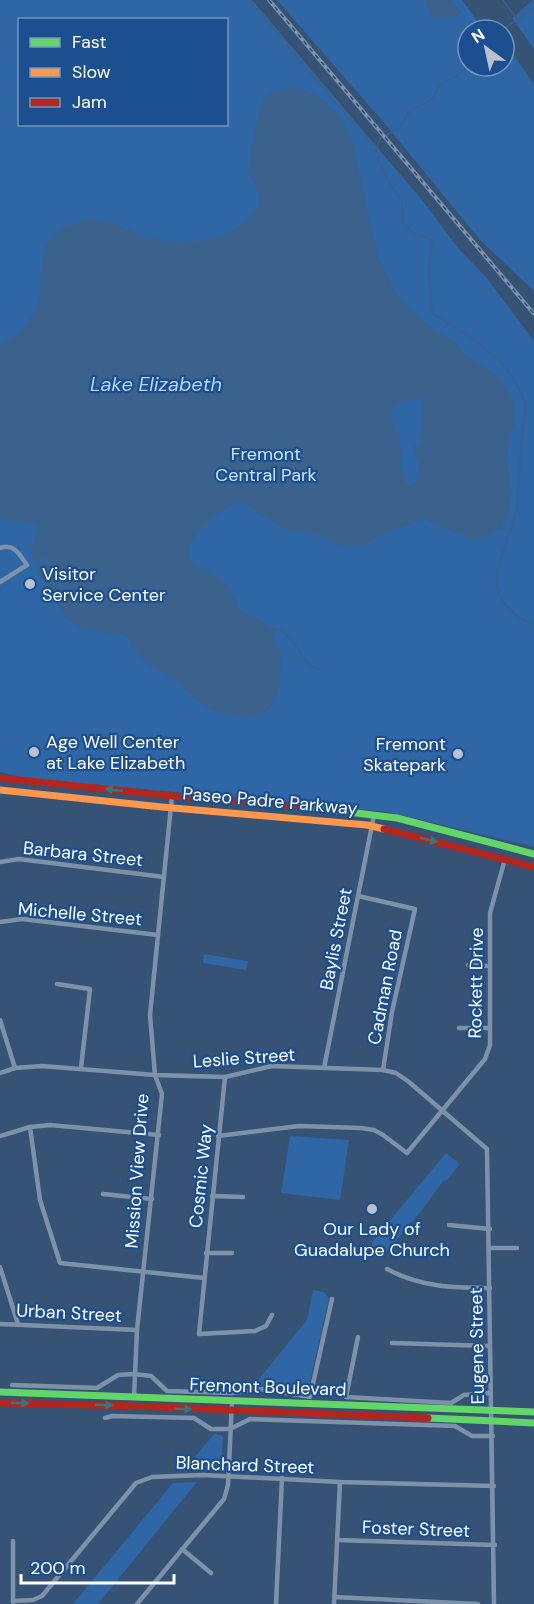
<svg xmlns="http://www.w3.org/2000/svg" width="534" height="1604" font-family="'DM Sans',sans-serif">
<style>
.green{fill:#2f66a5;fill-rule:evenodd}
.water{fill:#3b618d;fill-rule:evenodd}
.lines{fill:none;stroke-linecap:round;stroke-linejoin:round}
.stream{stroke:#3b618d;stroke-width:1.5}
.street{stroke:#7d92a8;stroke-width:4.5}
.fast{stroke:#63d668;stroke-width:7}
.slow{stroke:#ff974d;stroke-width:7}
.jam{stroke:#b3261e;stroke-width:7}
.rail-casing{stroke:#7e92a7;stroke-width:4}
.rail{stroke:#1b4f8f;stroke-width:1.5;stroke-dasharray:4.5;stroke-linecap:butt}
.oneway{fill:#317883}
.poi-dot{fill:#b9c2ce;stroke:#1b4f8f;stroke-width:2}
.labels{text-anchor:middle;stroke-width:4.5;stroke-linejoin:round;paint-order:stroke}
.park-label{font-size:18px;fill:#cfe3fa;stroke:#1b4f8f}
.poi-label{font-size:18px;fill:#fff;stroke:#1b4f8f;text-anchor:start}
.street-label{font-size:18px;fill:#fff;stroke:#1b4f8f}
.water-label{font-size:20px;font-style:italic;fill:#b5d3f5;stroke:#1b4f8f}
</style>
<rect width="100%" height="100%" fill="#365274"/>
<g class="green">
<path d="M0 0H252L422 200 458 248 486 277 534 341V847L388 812 24 778 0 772ZM20 20H226V124H20Z"/>
<path d="M277 0H462L484 30H468V66H504V42L534 84V291L480 240 386 125Z"/>
<path d="M533 0H534V49L512 18Z"/>
<path d="M204 954 248 961 246 970 203 963Z"/>
<path d="M290 1136 349 1140 340 1200 281 1193Z"/>
<path d="M446 1153 460 1164 447 1180 443 1181 423 1209 380 1259 372 1256V1242Z"/>
<path d="M313 1290 324 1292 329 1298 308 1391 254 1385 307 1320Z"/>
<path d="M214 1434 221 1435 223 1438 221 1468 185 1469Z"/>
<path d="M197 1482 98 1604H73L173 1483Z"/>
</g>
<g class="water">
<path d="M425 0H451L461 13C451 20 442 20 431 16Z"/>
<path d="M288 88C319 89 338 111 351 137L378 257 394 290 410 311 434 330 457 344 462 352 502 380 514 405 515 421 508 443 507 462 511 497 507 520 499 529 485 539H470L423 519 381 535 363 546H344L314 534 296 532 279 526 266 516 262 517C256 510 244 500 234 504 226 507 206 523 201 529 190 541 181 559 199 568 206 572 214 573 220 578 228 585 237 600 239 610L266 623 268 628 271 627 275 631 274 637 277 647 280 648C281 681 283 722 238 716 227 714 216 712 207 707 195 700 187 688 175 681 163 673 151 668 141 657 135 651 131 642 125 635L79 628 67 618 36 570V565L44 561 68 598 70 597 46 557 35 563C25 549 39 540 37 526L29 523 0 519V346C14 337 27 326 35 311 51 280 27 238 76 222 103 213 124 230 149 238 180 247 225 242 248 219 272 197 250 187 249 166 249 158 260 105 264 100 271 91 278 90 288 88ZM414 398 421 400C427 414 419 429 421 445H414L415 456 420 464 417 481 409 486 405 484V476L400 470C401 463 401 447 399 440 397 430 390 421 390 410L398 404Z"/>
</g>
<g class="lines">
<g class="stream">
<path d="M250 0 357 127"/>
<path d="M503 0 517 19"/>
<path d="M503 30 534 7"/>
<path d="M468 65C458 77 454 77 441 84L432 99 409 112 400 127 380 139 376 149V155L390 184 402 202 403 223 412 232 432 240 429 273 432 313 474 340 497 359 510 373 523 396 526 410 522 436 517 511 497 571C494 600 510 613 534 626"/>
<path d="M366 137 375 148"/>
<path d="M500 527 509 532"/>
<path d="M273 629C292 629 299 658 313 667 318 671 325 671 331 672"/>
</g>
<g class="street">
<path d="M0 548C14 543 20 555 27 565L0 582"/>
<path d="M0 862 19 859 164 877"/>
<path d="M358 896 415 909 392 1012 383 1070"/>
<path d="M0 922 22 919 158 935"/>
<path d="M468 965 489 966"/>
<path d="M57 984 90 989 81 1068"/>
<path d="M0 1020 15 1068"/>
<path d="M459 1028H490"/>
<path d="M324 1068 374 815"/>
<path d="M0 1073 15 1068 42 1066 155 1075 225 1077 272 1066 383 1070 396 1073 409 1082 487 1149 494 1604"/>
<path d="M225 1077 199 1334 255 1331 266 1326 272 1315"/>
<path d="M30 1127 40 1200 60 1263 204 1278"/>
<path d="M0 1136 30 1127 50 1125 159 1135"/>
<path d="M218 1136 299 1126 361 1128 374 1130 383 1135 407 1153 485 1059 490 1045V913L505 859"/>
<path d="M103 1194 152 1199"/>
<path d="M212 1196 243 1197"/>
<path d="M449 1225 490 1229"/>
<path d="M490 1248H517"/>
<path d="M206 1253H232"/>
<path d="M0 1267 18 1324"/>
<path d="M387 1269C420 1287 454 1288 490 1288"/>
<path d="M0 1324 137 1330"/>
<path d="M358 1337 346 1397 451 1403 464 1395 490 1393"/>
<path d="M392 1343 489 1346"/>
<path d="M12 1385 97 1388 118 1375 134 1374 151 1376 167 1391 232 1393 261 1389 310 1397 332 1299"/>
<path d="M134 1397 137 1330 162 1094 155 1075 150 1015 172 796"/>
<path d="M105 1418 112 1416 194 1418 211 1429H230L250 1419 455 1426 472 1436H493"/>
<path d="M337 1540 495 1545"/>
<path d="M13 1541V1602"/>
<path d="M182 1549 211 1573"/>
<path d="M334 1597 478 1604"/>
<path d="M13 1601 33 1600 42 1596 136 1483 152 1477 203 1475 340 1482 494 1486"/>
<path d="M137 1604 224 1499 228 1485 232 1401"/>
<path d="M276 1604 282 1478"/>
<path d="M334 1604 340 1482"/>
</g>
<g class="fast">
<path d="M307 807 397 818 534 854"/>
<path d="M0 1392 534 1412"/>
<path d="M428 1418 534 1423"/>
</g>
<path class="slow" d="M0 790 162 807 367 825 384 829"/>
<g class="jam">
<path d="M0 778 172 796 307 807"/>
<path d="M384 829 534 867"/>
<path d="M0 1403 134 1406 428 1418"/>
</g>
<g class="rail-casing">
<path id="rail" d="M269 0 534 314"/>
</g>
<use href="#rail" class="rail"/>
</g>
<defs><path id="oneway-solid" d="M-6-.8H1V-3.2L6.5 0L1 3.2V.8H-6Z" transform="scale(1.5)"/></defs>
<g class="oneway">
<use href="#oneway-solid" transform="translate(114 790) rotate(-174)"/>
<use href="#oneway-solid" transform="translate(429 840) rotate(14)"/>
<use href="#oneway-solid" transform="translate(20 1403)"/>
<use href="#oneway-solid" transform="translate(104 1405) rotate(2)"/>
<use href="#oneway-solid" transform="translate(183 1409) rotate(3)"/>
</g>
<g class="poi-dot">
<circle cx="30" cy="584" r="6"/>
<circle cx="34" cy="752" r="6"/>
<circle cx="458" cy="754" r="6"/>
<circle cx="372" cy="1209" r="6"/>
</g>
<g class="labels">
<g class="park-label">
<text x="266" y="460">Fremont<tspan x="266" dy="21">Central Park</tspan></text>
</g>
<g class="poi-label">
<text x="42" y="580">Visitor<tspan x="42" dy="21">Service Center</tspan></text>
<text x="46" y="748">Age Well Center<tspan x="46" dy="21">at Lake Elizabeth</tspan></text>
<text x="446" y="750" text-anchor="end">Fremont<tspan x="446" dy="21">Skatepark</tspan></text>
<text x="372" y="1235" text-anchor="middle">Our Lady of<tspan x="372" dy="21">Guadalupe Church</tspan></text>
</g>
<g class="street-label">
<text transform="translate(270 801) rotate(5)" y="6">Paseo Padre Parkway</text>
<text transform="translate(83 854) rotate(6)" y="6">Barbara Street</text>
<text transform="translate(80 914) rotate(5)" y="6">Michelle Street</text>
<text transform="translate(336 939) rotate(-79)" y="6">Baylis Street</text>
<text transform="translate(476 983) rotate(-89)" y="6">Rockett Drive</text>
<text transform="translate(385 987) rotate(-79)" y="6">Cadman Road</text>
<text transform="translate(244 1058) rotate(-4)" y="6">Leslie Street</text>
<text transform="translate(137 1171) rotate(-86)" y="6">Mission View Drive</text>
<text transform="translate(201 1176) rotate(-84)" y="6">Cosmic Way</text>
<text transform="translate(69 1313) rotate(3)" y="6">Urban Street</text>
<text transform="translate(477 1346) rotate(-91)" y="6">Eugene Street</text>
<text transform="translate(268 1387) rotate(2)" y="6">Fremont Boulevard</text>
<text transform="translate(245 1465) rotate(2)" y="6">Blanchard Street</text>
<text transform="translate(416 1529) rotate(2)" y="6">Foster Street</text>
</g>
<g class="water-label">
<text x="156" y="391">Lake Elizabeth</text>
</g>
</g>
<rect x="18" y="18" width="210" height="108" fill="#1b4f8f" stroke="#7695bc" stroke-width="1.5"/>
<rect x="30" y="38" width="30" height="9" fill="#63d668" stroke="#7695bc" stroke-width="1.5"/>
<text x="72" y="48" font-size="18" fill="#ffffff">Fast</text>
<rect x="30" y="68" width="30" height="9" fill="#ff974d" stroke="#7695bc" stroke-width="1.5"/>
<text x="72" y="78" font-size="18" fill="#ffffff">Slow</text>
<rect x="30" y="98" width="30" height="9" fill="#b3261e" stroke="#7695bc" stroke-width="1.5"/>
<text x="72" y="108" font-size="18" fill="#ffffff">Jam</text>
<g transform="translate(486 48) rotate(327)"><circle r="28" fill="#1b4f8f" stroke="#7695bc" stroke-width="1.5"/>
<path d="M0-4.5L10 22L0 15L-10 22Z" fill="#b9c2ce"/>
<text y="-9" font-size="16" font-weight="bold" text-anchor="middle" fill="#ffffff">N</text>
</g>
<path d="M21 1574v9h153v-9" fill="none" stroke="#ffffff" stroke-width="3"/>
<text x="30" y="1574" font-size="18" fill="#ffffff" stroke="#1b4f8f" stroke-width="4.5" paint-order="stroke">200 m</text>
</svg>
